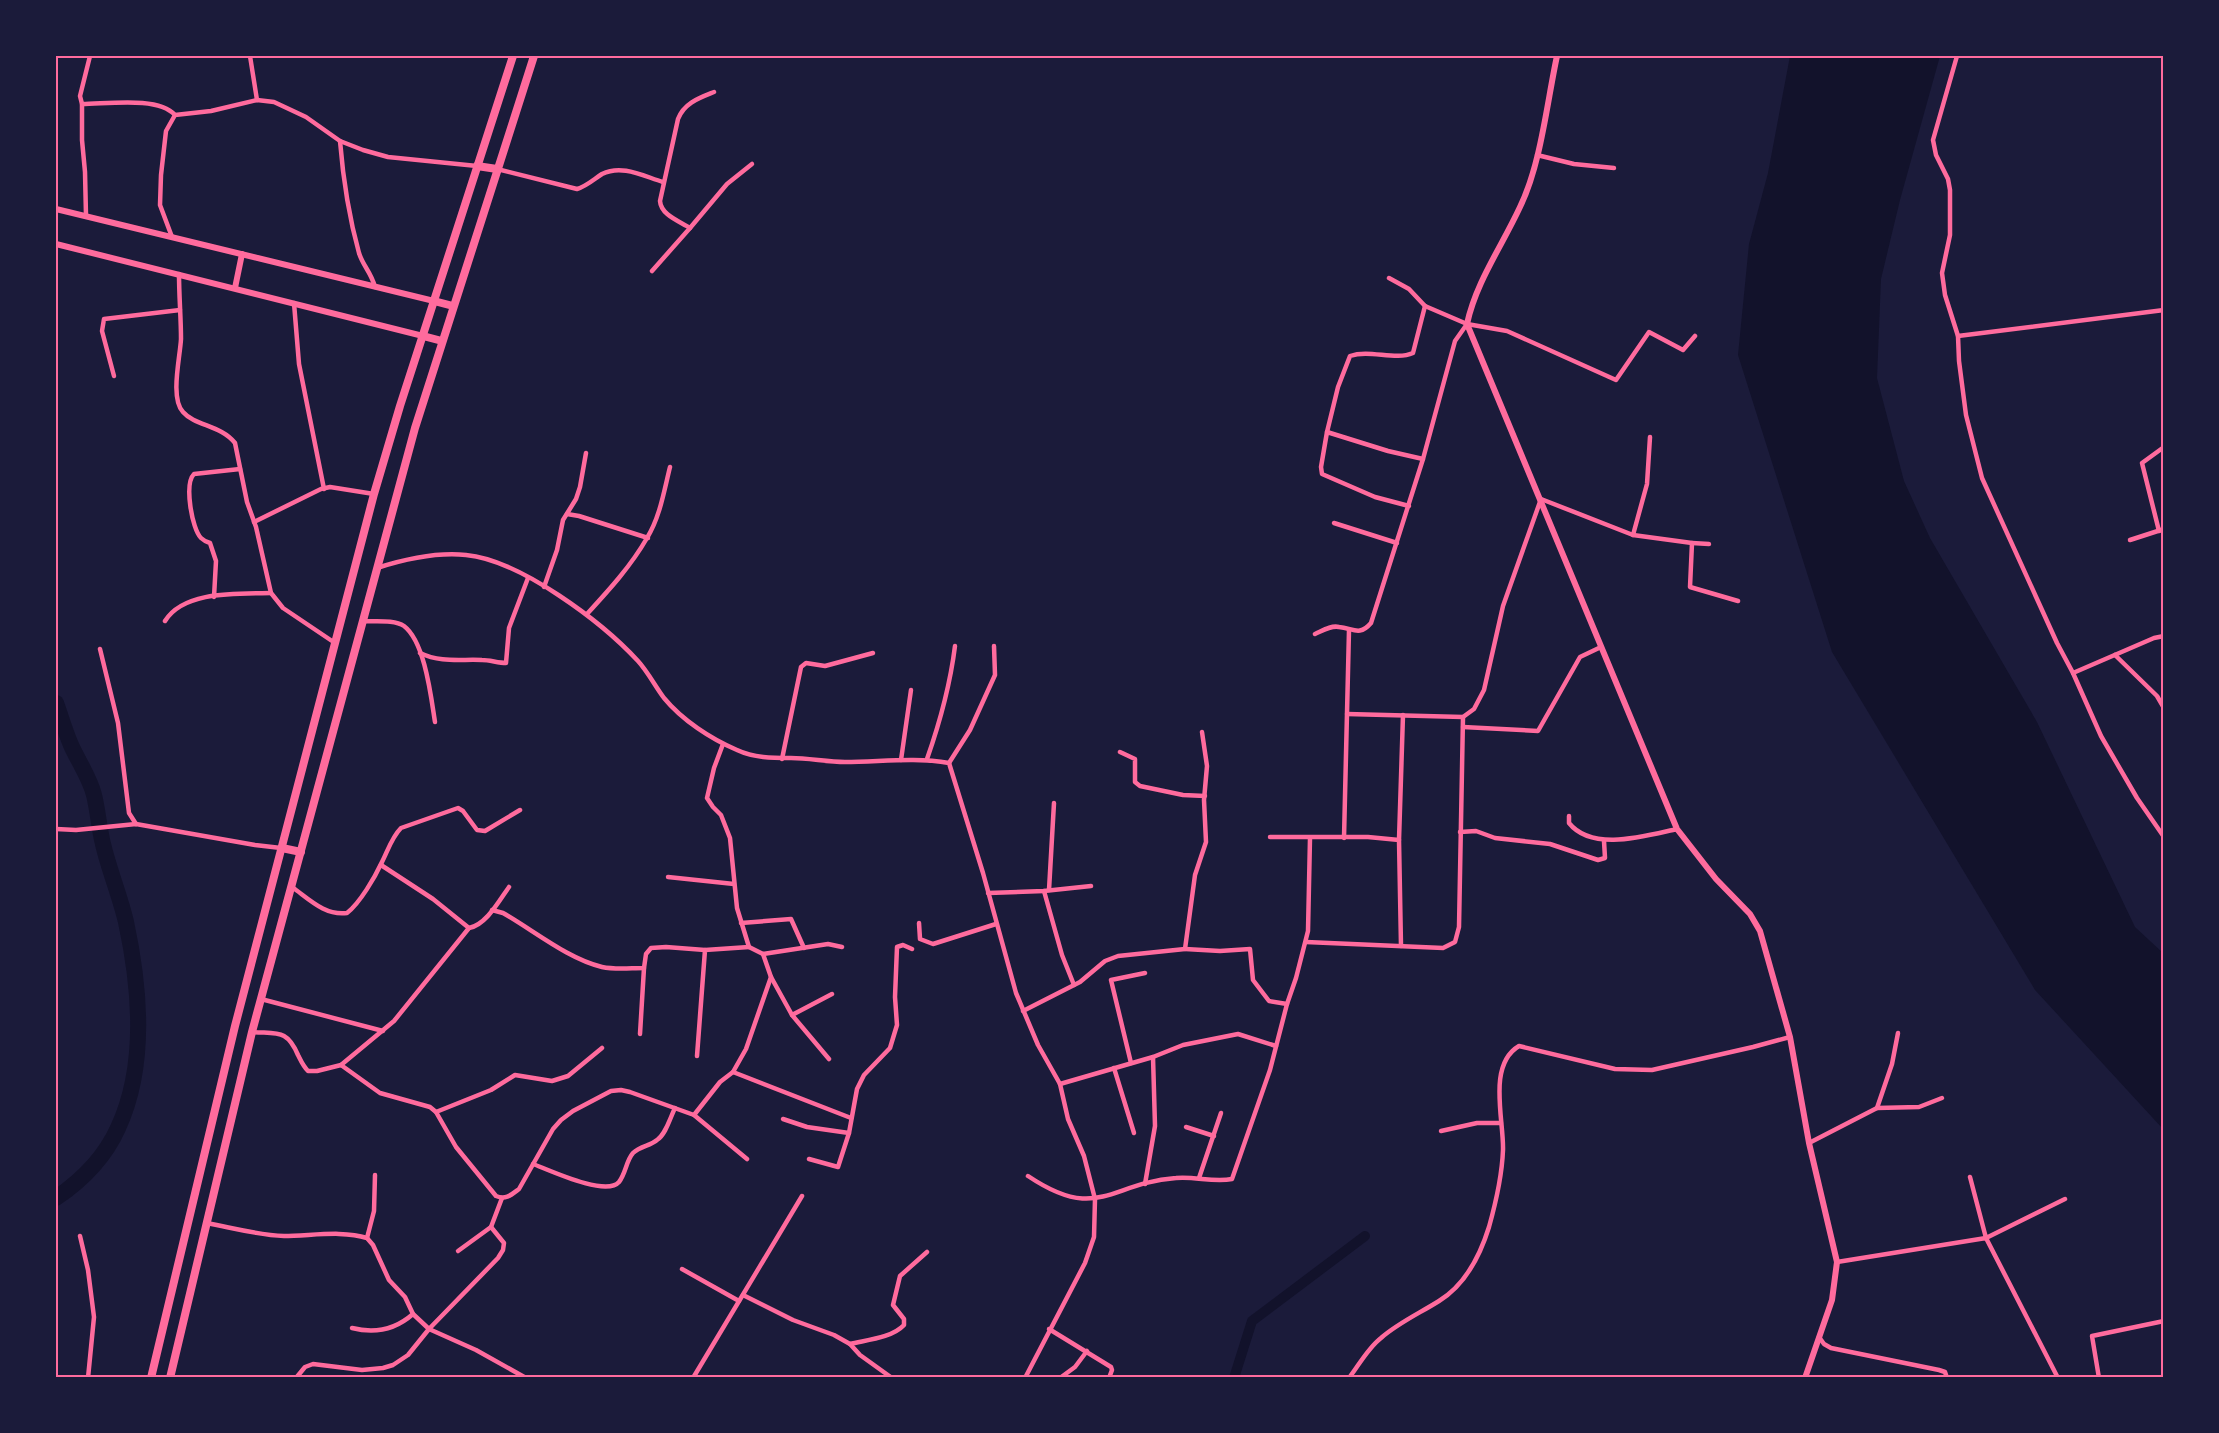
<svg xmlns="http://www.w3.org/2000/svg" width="2219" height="1433" font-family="'Public Sans',sans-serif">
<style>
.water{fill:#12122b}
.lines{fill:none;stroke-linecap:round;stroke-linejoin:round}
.canal{stroke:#12122b;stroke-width:10}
.river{stroke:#12122b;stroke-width:16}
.minor{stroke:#ff6b9d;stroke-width:4.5}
.tertiary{stroke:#ff6b9d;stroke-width:6}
.primary{stroke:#ff6b9d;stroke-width:8}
.neatline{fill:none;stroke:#ff6b9d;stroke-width:2}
</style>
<rect width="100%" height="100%" fill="#1b1b3a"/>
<path class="water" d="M1790 56H1940L1900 200 1881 279 1877 378 1904 481 1930 538 2037 722 2135 927 2163 953V1129L2035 990 1832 652 1738 355 1749 244 1768 173Z"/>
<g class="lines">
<path class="canal" d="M1234 1378 1252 1321 1365 1236"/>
<path class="river" d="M56 703C61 717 65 731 71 745 78 761 90 778 94 795 98 811 99 828 103 844 109 870 120 896 126 922 140 987 147 1066 118 1128 105 1157 81 1181 56 1198"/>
<g class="minor">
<path d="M250 56 257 100"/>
<path d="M1957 56 1933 140 1936 155 1948 179 1950 190V235L1942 273 1945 295 1958 336 1959 361 1966 415 1982 478 2057 643 2073 673 2101 736 2137 798 2164 837"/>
<path d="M82 104C107 104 158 96 175 115"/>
<path d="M340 141C343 178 349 217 359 253 363 266 371 272 375 287"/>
<path d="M1537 155 1574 164 1614 168"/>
<path d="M497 169 577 189C587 186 594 179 602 174 622 164 643 176 663 182"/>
<path d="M86 216 85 172 82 140V104L80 96 90 56"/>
<path d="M690 228 727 184 752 164"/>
<path d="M172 237 160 205 161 175 166 131 175 115 211 111 257 100 274 102 306 117 340 141 363 150 388 157 477 166"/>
<path d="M652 271 690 228C679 221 661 215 660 201L678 119C684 103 699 98 714 92"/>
<path d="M179 274C179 296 181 318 181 339 180 358 170 398 183 412 195 426 221 425 235 443L247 502 256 527 271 593 283 608 335 643"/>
<path d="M1389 278 1409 289 1425 306 1467 324 1507 331 1616 380 1649 332 1683 350 1695 336"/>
<path d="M294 303 299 364 324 489"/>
<path d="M1958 336 2164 310"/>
<path d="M114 376 102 331 104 319 180 310"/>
<path d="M1327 432 1338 387 1350 356C1370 349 1395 361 1413 353L1425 306"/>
<path d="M1409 506 1375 497 1322 474 1321 467 1327 432 1388 451 1423 459"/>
<path d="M567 514 579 516 648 538"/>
<path d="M254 522 321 489 330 487 374 494"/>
<path d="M1334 523 1397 543"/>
<path d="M2159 531 2142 463 2164 447"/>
<path d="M1633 535 1647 484 1650 437"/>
<path d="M2130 540 2164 529"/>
<path d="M1692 543 1709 544"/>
<path d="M377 568C405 559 437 552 466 555 520 560 602 622 638 661 648 672 655 686 664 698 682 720 711 739 737 750 754 758 772 758 791 758 809 758 827 762 845 762 880 762 914 757 949 763L983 873 1016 993 1038 1045 1060 1084 1068 1119 1084 1156 1095 1199 1094 1237 1085 1263 1025 1378"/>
<path d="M544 587 557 550 563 520 576 499 580 487 586 453"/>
<path d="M214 597 216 561 210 543C207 542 204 541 201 538 192 529 184 484 194 474L240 469"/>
<path d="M587 614C609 590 631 566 647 538 660 517 664 491 670 467"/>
<path d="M165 621C184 590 239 594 271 593"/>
<path d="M362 621C374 622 394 619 404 626 425 642 431 697 435 722"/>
<path d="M1315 634C1322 631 1331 625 1339 627 1353 628 1359 637 1371 623L1423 459 1455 341 1467 324"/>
<path d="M100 649 118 723 129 813 136 824"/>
<path d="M420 653C441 663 460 659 482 660 490 660 498 663 506 663L509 628 528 578"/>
<path d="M2115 655 2157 696 2164 708"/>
<path d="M2073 673 2154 638 2164 636"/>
<path d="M1347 714 1463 717 1474 709 1484 690 1503 606 1541 499 1633 535 1692 543 1690 587 1738 601"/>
<path d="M1463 727 1538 731 1580 657 1601 647"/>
<path d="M723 744 714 768 707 798 713 807 721 815 730 838 737 908 749 947 763 954 771 977 746 1049 733 1072 720 1082 694 1115 747 1159"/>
<path d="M1120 752 1135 759V782L1140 786 1183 795 1205 796"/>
<path d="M782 759 801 667 806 663 825 666 873 653"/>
<path d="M927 759C940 722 950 686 955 646"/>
<path d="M901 760 911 690"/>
<path d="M949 763 970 730 995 675 994 646"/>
<path d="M1569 816V823C1592 852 1645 836 1677 829"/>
<path d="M56 829 76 830 136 824 255 845 281 848"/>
<path d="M1460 832 1476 831 1495 838 1550 844 1598 860 1605 858 1604 841"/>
<path d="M1270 837H1368L1399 840"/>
<path d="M1344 838 1349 630"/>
<path d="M381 865 433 899 469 928C486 925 499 901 509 887"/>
<path d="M668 877 734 884"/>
<path d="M292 887C309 899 325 916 347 913 360 903 375 877 382 862 388 850 392 837 401 828L458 808 463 811 477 830 485 831 520 810"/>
<path d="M1049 890 1054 803"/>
<path d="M1044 891 1062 955 1074 985"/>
<path d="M988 893 1044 891 1091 886"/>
<path d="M492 910 503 913C533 930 568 959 602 967 616 970 630 968 644 968L646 954 651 948 666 947 705 950"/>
<path d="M741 923 791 919 804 948"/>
<path d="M919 923 920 939 933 944 996 924"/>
<path d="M1306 942 1443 948 1455 942 1459 927 1463 717"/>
<path d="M1401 946 1399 840 1403 715"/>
<path d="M1185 949 1220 951 1250 949 1253 980 1269 1001 1287 1004 1296 978 1308 931 1310 838"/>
<path d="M763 954 828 944 842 947"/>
<path d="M771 977 792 1015 829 1059"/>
<path d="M261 999 383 1031"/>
<path d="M1023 1011 1080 982 1105 961 1118 956 1185 949 1195 875 1206 842 1204 800 1207 766 1202 732"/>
<path d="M792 1015 832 994"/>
<path d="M252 1032C278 1034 287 1029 298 1055 301 1061 303 1066 308 1071H317L341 1065 380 1093 430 1107 436 1112 456 1147 496 1196C506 1200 511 1195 519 1189L553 1129 561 1120 573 1111 611 1091 621 1090 630 1092 694 1115"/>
<path d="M640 1034 644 968"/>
<path d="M697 1056 705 950 749 947"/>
<path d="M1131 1063 1111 980 1145 973"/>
<path d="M341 1065 394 1021 469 928"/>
<path d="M1114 1068 1134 1133"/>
<path d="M733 1072 851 1118"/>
<path d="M1060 1084 1153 1057 1183 1045 1238 1034 1276 1046"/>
<path d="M1877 1108 1892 1064 1898 1033"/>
<path d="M436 1112 491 1090 515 1075 552 1081 568 1076 602 1048"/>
<path d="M783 1119 807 1127 849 1133"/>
<path d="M1186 1127 1214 1136"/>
<path d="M1441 1131 1477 1123H1501"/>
<path d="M1809 1143 1877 1108 1919 1107 1942 1098"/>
<path d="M809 1159 838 1167 849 1133 857 1089 864 1075 890 1048 897 1025 895 997 897 947 903 945 912 949"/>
<path d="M533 1164C549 1170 606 1197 619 1182 626 1173 626 1161 633 1153 640 1146 650 1146 657 1140 666 1134 670 1118 675 1108"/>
<path d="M1028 1176C1098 1223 1109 1183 1176 1178 1195 1176 1214 1183 1232 1179L1270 1070 1287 1004"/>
<path d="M1970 1177 1986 1238 2065 1199"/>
<path d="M1199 1178 1221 1113"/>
<path d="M1145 1184 1155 1126 1153 1057"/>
<path d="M206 1223C233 1228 257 1235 284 1236 310 1236 343 1230 367 1238L373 1245 389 1280 405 1297 413 1314 429 1329 476 1350 526 1378"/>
<path d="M80 1236 88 1270 94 1317 88 1378"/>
<path d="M367 1238 374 1211 375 1175"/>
<path d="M458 1251 491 1227 502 1198"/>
<path d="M1837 1262 1986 1238 2058 1378"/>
<path d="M682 1269 739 1301"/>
<path d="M743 1295 793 1320 834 1335 850 1344 860 1355 892 1378"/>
<path d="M352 1328C375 1334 396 1329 413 1314"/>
<path d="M1049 1329 1111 1367 1112 1370 1109 1378"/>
<path d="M1819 1337 1824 1344 1831 1348 1939 1370 1945 1372 1947 1378"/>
<path d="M850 1344C866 1340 892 1338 904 1325V1319L893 1305 900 1276 927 1252"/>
<path d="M296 1378 305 1367 313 1364 362 1370 383 1368 393 1365 408 1355 429 1329 498 1258 503 1250 504 1243 491 1227"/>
<path d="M693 1378 802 1196"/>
<path d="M1060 1378 1075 1367 1087 1351"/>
<path d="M1349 1378C1359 1365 1368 1348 1381 1338 1398 1323 1420 1313 1439 1301 1465 1285 1480 1256 1489 1227 1496 1202 1502 1176 1503 1150 1504 1120 1487 1065 1519 1046L1615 1069 1652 1070 1753 1047 1790 1037"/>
<path d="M2099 1378 2092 1336 2164 1321"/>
</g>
<g class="tertiary">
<path d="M1557 56C1547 102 1541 164 1520 207 1502 246 1476 282 1467 324L1677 829 1716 879 1750 914 1760 931 1790 1037 1809 1143 1837 1262 1832 1300 1805 1378"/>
<path d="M56 209 434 301"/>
<path d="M56 244 423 336"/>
<path d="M235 288 242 254"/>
</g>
<g class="primary">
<path d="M477 166 497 169"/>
<path d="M434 301 453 306"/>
<path d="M423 336 442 341"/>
<path d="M282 848 301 852"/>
<path d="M151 1378 235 1026 374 494 400 406 513 56"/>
<path d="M170 1378 252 1032 415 428 534 56"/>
</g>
</g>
<rect width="2219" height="1433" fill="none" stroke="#1b1b3a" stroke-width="114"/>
<rect x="57" y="57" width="2105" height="1319" class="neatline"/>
</svg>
